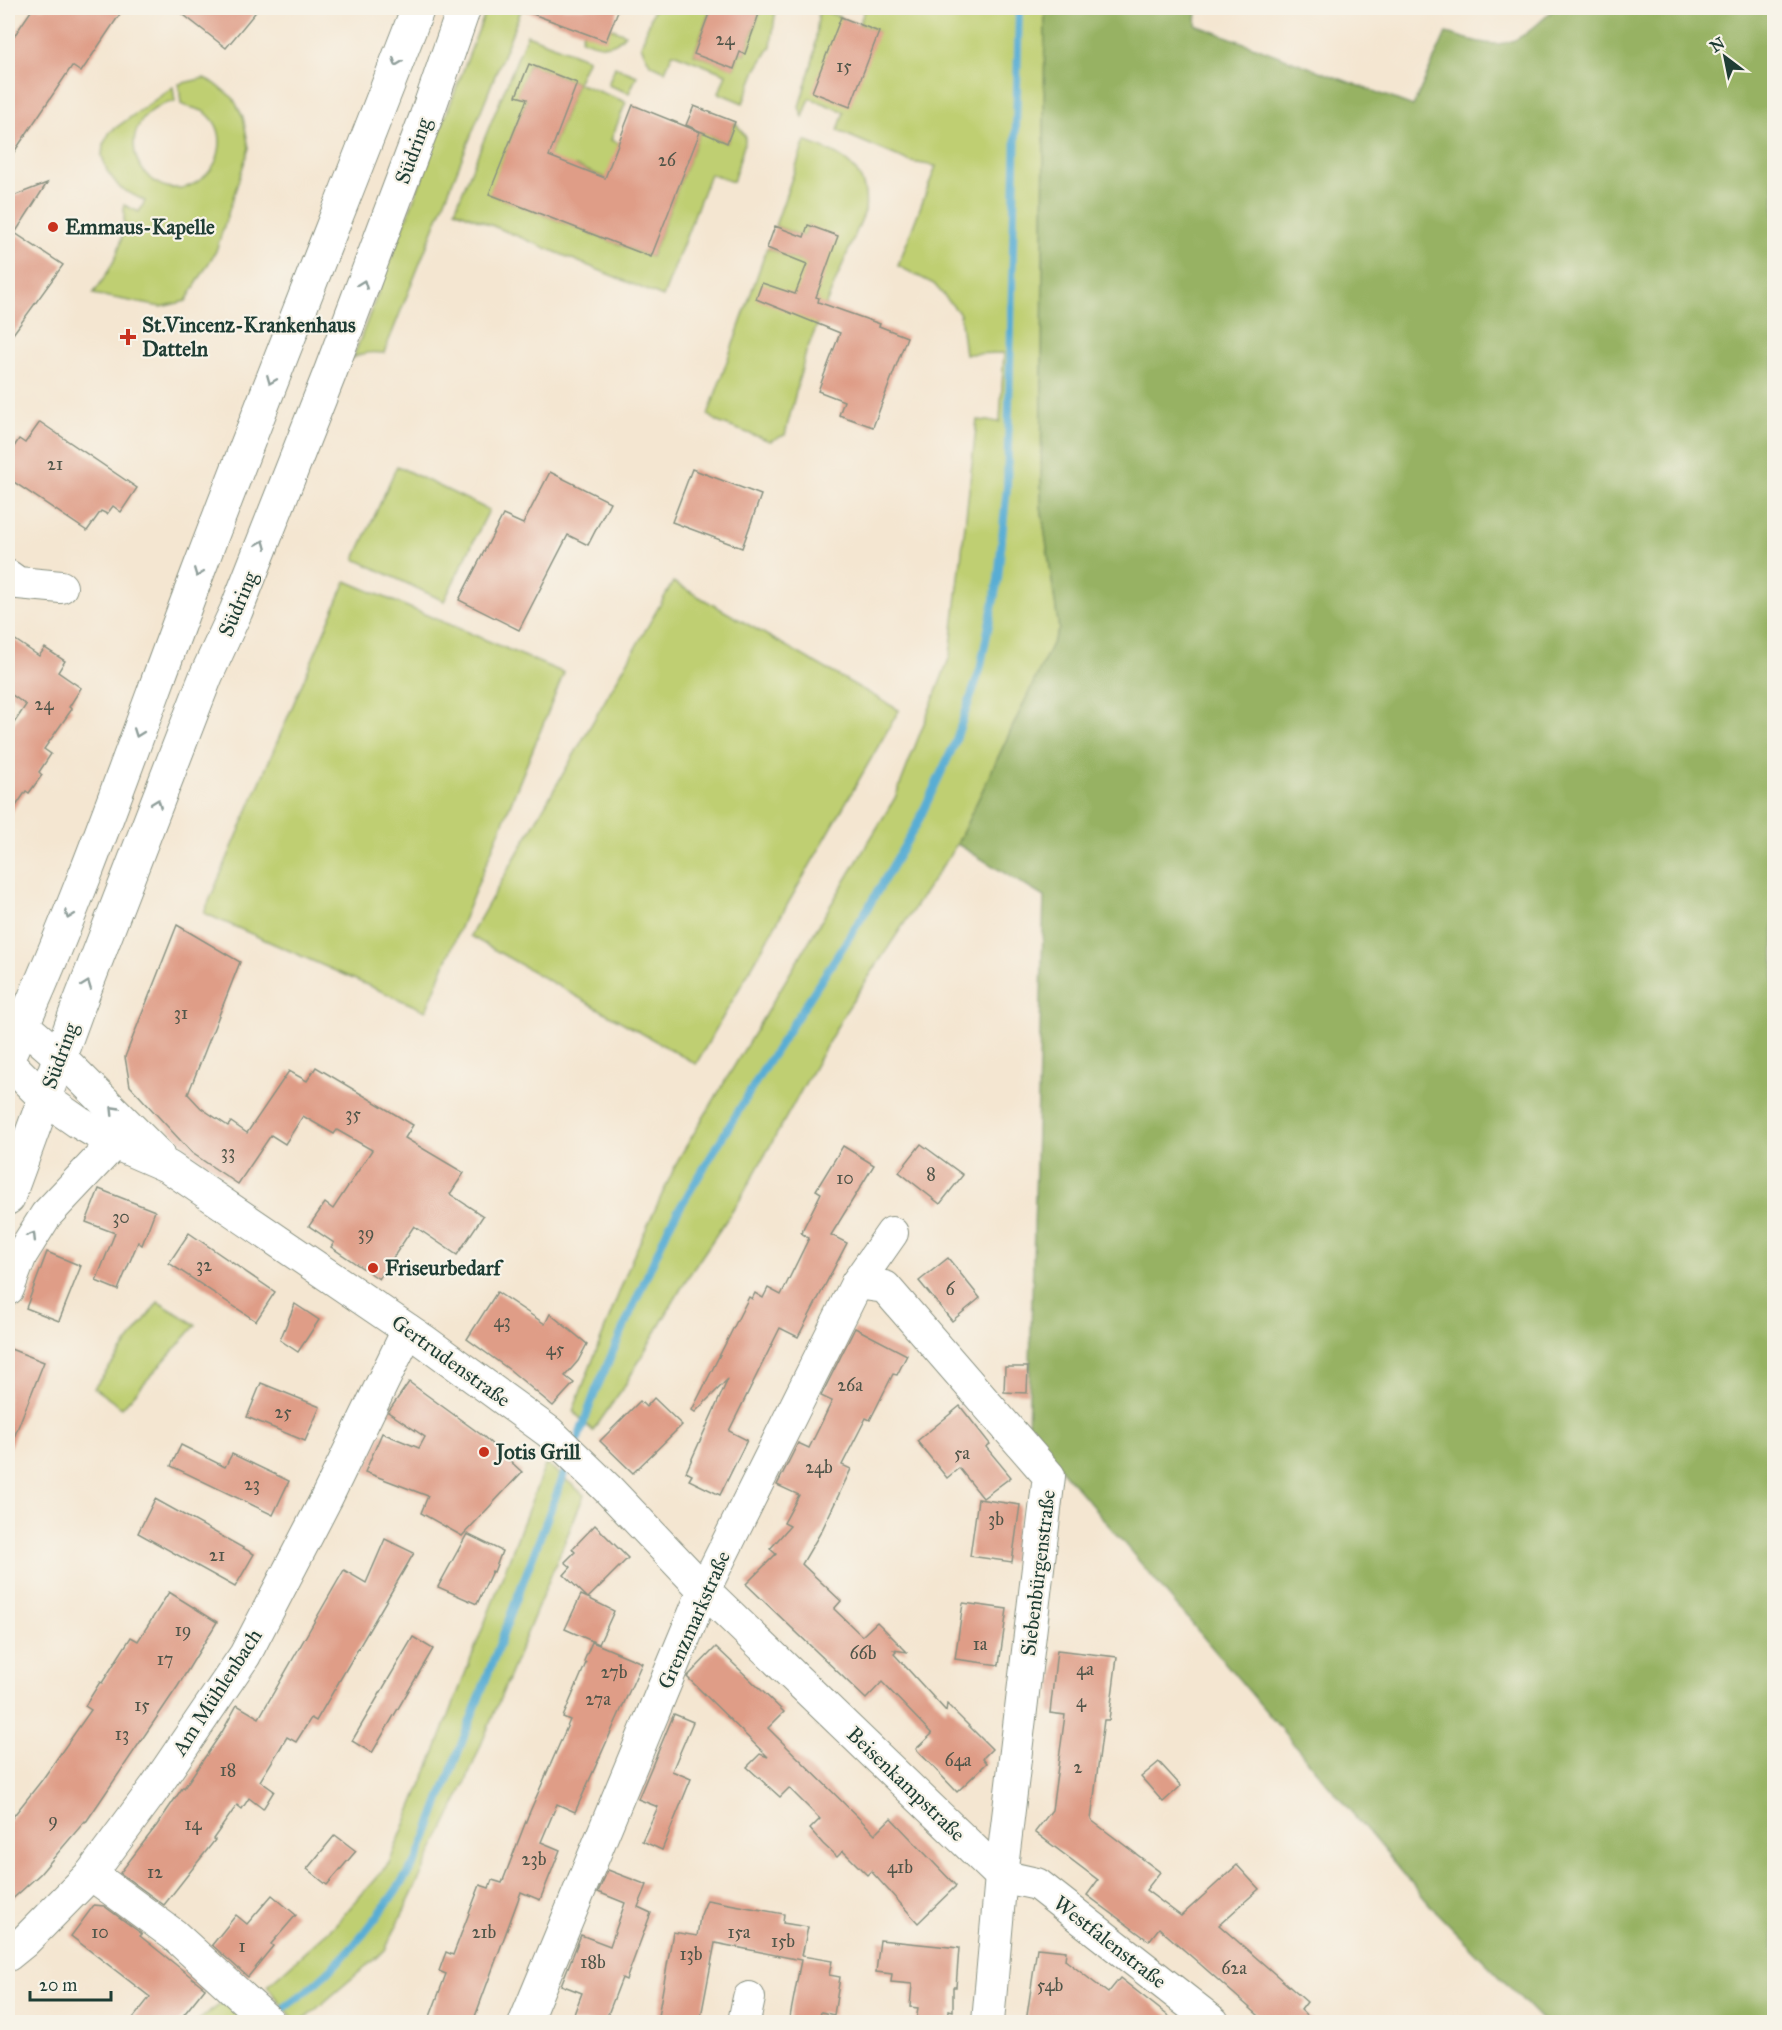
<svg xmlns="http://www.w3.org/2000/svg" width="1782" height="2030" font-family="'IM FELL Great Primer',serif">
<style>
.green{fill:#bfcf72;stroke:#6f8653;stroke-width:1.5}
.forest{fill:#97b264;stroke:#5b784c;stroke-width:1.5}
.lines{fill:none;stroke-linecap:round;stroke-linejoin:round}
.stream{stroke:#58add4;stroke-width:8}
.building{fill:#df9d87}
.minor-casing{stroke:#8a9282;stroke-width:34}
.primary-casing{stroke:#8a9282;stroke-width:35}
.minor{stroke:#fff;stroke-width:32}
.primary{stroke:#fff;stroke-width:33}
.oneway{stroke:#8f9e9a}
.poi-dot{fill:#c8321e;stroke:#f7f3e8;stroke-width:2}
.labels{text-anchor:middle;stroke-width:4.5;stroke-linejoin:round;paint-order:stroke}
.number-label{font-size:18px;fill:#4f5549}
.street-label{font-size:21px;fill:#1f3d34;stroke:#f7f3e8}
.poi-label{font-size:21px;font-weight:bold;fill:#1f3d34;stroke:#f7f3e8;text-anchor:start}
</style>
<rect width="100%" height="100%" fill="#f7f3e8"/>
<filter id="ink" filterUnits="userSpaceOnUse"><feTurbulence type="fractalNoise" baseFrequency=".0167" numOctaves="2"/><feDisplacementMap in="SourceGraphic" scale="12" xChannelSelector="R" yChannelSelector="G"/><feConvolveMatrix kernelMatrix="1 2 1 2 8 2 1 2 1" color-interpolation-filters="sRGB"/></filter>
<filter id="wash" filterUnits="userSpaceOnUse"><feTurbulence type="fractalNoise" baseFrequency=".008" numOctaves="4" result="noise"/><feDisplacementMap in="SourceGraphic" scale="24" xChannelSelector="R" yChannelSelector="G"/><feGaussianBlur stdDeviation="1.35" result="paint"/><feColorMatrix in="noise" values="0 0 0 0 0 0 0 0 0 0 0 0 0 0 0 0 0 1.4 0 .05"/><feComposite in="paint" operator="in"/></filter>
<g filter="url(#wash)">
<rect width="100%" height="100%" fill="#f4e6d1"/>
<g class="green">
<path d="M487 8H522L384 353C372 352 363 352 353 358Z"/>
<path d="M654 8H711L694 54 734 68 740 52 745 54 761 8H776L771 46 756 70 743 103 719 93 726 74 673 53 665 71 650 64 641 46Z"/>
<path d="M819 8H822V10L878 32 859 24 866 8H1045L1041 506 1059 629 957 844 846 1011 739 1201 686 1280 625 1385 593 1431 573 1411 632 1259 679 1158 895 798 950 656 977 420 1000 422 1004 353 965 354 960 314 934 284 898 266 936 166 911 162 838 131 844 112 810 98 803 117 799 107 814 56Z"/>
<path d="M611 28 625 34C612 52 598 45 581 39L583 32Z"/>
<path d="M527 35 588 59 577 83 626 102 611 140 647 154 634 189 576 166 543 171 577 83 529 64 517 96 527 99 490 194 651 257 700 131 727 143 735 122 745 136V142L733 182 710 174 663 297 455 210Z"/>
<path d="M615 67 637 76 629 93 608 85Z"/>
<path d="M204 78 214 83 233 98 243 117 249 148 216 251 186 301 161 307 93 294C115 264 126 243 124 205L139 212 145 201 120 188 107 171 102 156 103 145 110 132 173 87 175 102C166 102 158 106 150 112 108 148 158 211 200 180 221 165 229 132 206 113 199 108 189 108 181 104L179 84Z"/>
<path d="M805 141C840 155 870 166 865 211L806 352 785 435 770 441 720 423 708 415 767 248 825 271 808 225 804 237 775 226Z"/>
<path d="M397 466 489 510 444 601 355 559Z"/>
<path d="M346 581 564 673 426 1011 204 913Z"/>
<path d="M673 582 899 710 696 1064 470 936Z"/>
<path d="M158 1302 196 1325 122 1408 94 1388Z"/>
<path d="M546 1463 584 1495 464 1786 385 1950 301 2022H296L267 1986 335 1925 389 1863 437 1747Z"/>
<path d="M225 2001 247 2022H196Z"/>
</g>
<path class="forest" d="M1045 8H1197L1196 25 1413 106 1446 33C1482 42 1503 55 1534 27 1541 21 1549 15 1554 8H1774V2022H1544L1436 1912 1028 1430 1044 897 957 844 1059 629 1041 506Z"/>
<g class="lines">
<g class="stream">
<path d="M575 1447 595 1392 670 1224 763 1070 866 911 917 824 954 745 980 670 998 579 1007 487 1019 8"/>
<path d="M272 2016C338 1973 376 1922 418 1858L569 1461"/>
</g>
</g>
<g id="blocks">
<g class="building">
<path d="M33 8H124L81 72 72 66 8 161V45Z"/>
<path d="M175 8H259L226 48Z"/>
<path d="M523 8H619L606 41 522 10Z"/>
<path d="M711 8H761L745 54 740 52 734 69 694 54Z"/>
<path d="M841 17 879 32 850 107 812 92Z"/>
<path d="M529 64 577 83 549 156 605 178 633 105 700 132 651 257 489 194 527 99 516 96Z"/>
<path d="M694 106 735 122 727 143 686 125Z"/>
<path d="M47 183 15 233 63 265 8 341V198Z"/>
<path d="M808 225 838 236 816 297 819 298 818 302 880 324 879 326 907 337 873 427 839 415 844 401 818 391 840 333 756 299 762 283 795 294 807 264 767 248 775 226 804 237Z"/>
<path d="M40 422 137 488 121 512 113 506 107 514 101 511 87 531 8 478V456L19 439 25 443Z"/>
<path d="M692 469 761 495 742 548 672 522Z"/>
<path d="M550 472 610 502 588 545 568 535 519 630 459 600 503 515 523 524Z"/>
<path d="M8 635 39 656 45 648 65 661 58 672 81 688 69 707 72 709 44 749 51 754 39 772 42 775 29 793 26 791 8 818V732L26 705 8 692Z"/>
<path d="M177 925 240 962 188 1094 201 1108 228 1126 231 1122 247 1133 289 1071 307 1081 316 1067 413 1125 405 1138 464 1173 450 1194 483 1216 457 1255 414 1226 379 1279 331 1247 334 1243 309 1226 325 1203 333 1209 372 1150 337 1130 334 1134 303 1116 285 1144 271 1135 238 1184 192 1153 130 1086 125 1057Z"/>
<path d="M921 1144 963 1175 940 1204 899 1172Z"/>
<path d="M843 1146 874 1165 831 1235 847 1243 798 1337 780 1328 729 1431 747 1440 720 1495 689 1480 692 1475 686 1472 728 1379 695 1412 692 1410 749 1297 752 1299 755 1293 763 1298 768 1288 781 1295 809 1238 801 1233 821 1193 816 1190Z"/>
<path d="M99 1189 155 1211 142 1245 138 1242 118 1290 96 1281 115 1233 86 1222Z"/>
<path d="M189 1233 275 1292 256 1321 169 1263Z"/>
<path d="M47 1252 81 1266 59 1321 26 1308Z"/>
<path d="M948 1258 980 1298 952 1321 919 1281Z"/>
<path d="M497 1292 545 1324 550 1314 587 1344 578 1361 565 1376 574 1383 553 1406 510 1370 467 1339Z"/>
<path d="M295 1304 319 1320 298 1352 280 1340Z"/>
<path d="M855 1328 907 1355 897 1375 893 1374 870 1420 866 1418 842 1465 851 1469 822 1530 802 1564 841 1601 834 1609 862 1636 877 1622 907 1652 894 1650 896 1652 894 1654 946 1711 947 1704 992 1749 983 1758 987 1763 957 1792 916 1749 932 1734 882 1682 866 1699 746 1584 776 1554 770 1549 790 1526 784 1523 799 1495 777 1485 798 1443 809 1448 819 1428 832 1401 821 1396Z"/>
<path d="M8 1348 44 1362 9 1450H8Z"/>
<path d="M1005 1367H1028L1027 1393 1004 1392Z"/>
<path d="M409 1382 483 1436 522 1472 462 1536 421 1513 428 1496 365 1472 382 1433 419 1448 425 1437 388 1412Z"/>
<path d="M261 1383 320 1407 305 1441 247 1417Z"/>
<path d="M654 1398 682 1425 633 1473 600 1441 640 1401 646 1407Z"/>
<path d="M960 1406 990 1444 986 1447 1011 1477 983 1498 959 1468 947 1478 917 1441Z"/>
<path d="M181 1445 225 1467 232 1454 289 1481 273 1515 171 1466Z"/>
<path d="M155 1499 254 1554 235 1587 138 1533Z"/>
<path d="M978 1499 1020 1505 1012 1562 970 1556Z"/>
<path d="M595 1525 628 1558 588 1598 614 1611 599 1644 565 1629 581 1595 588 1598 564 1575 571 1567 565 1562 575 1552 572 1549Z"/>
<path d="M467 1534 502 1551 494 1572 492 1571 477 1604 438 1587Z"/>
<path d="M385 1539 414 1553 316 1721 311 1718 296 1742 287 1737 260 1781 274 1791 263 1809 249 1798 242 1809 237 1805 213 1839 215 1840 164 1905 120 1873 157 1825 183 1787 184 1788 222 1732 237 1705 259 1718 344 1570 366 1583Z"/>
<path d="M169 1592 217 1622 178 1686 86 1822 85 1821 40 1874 8 1903V1823L42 1780 91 1710 85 1706 100 1682 102 1683 131 1637 138 1641Z"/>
<path d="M963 1603 1007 1609 999 1665 955 1659Z"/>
<path d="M413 1637 433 1649 372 1753 352 1741Z"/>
<path d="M592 1642 642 1663 575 1812 557 1804 541 1842 560 1850 540 1900 521 1892 473 2022H428L446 1974 439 1971 446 1952 453 1955 480 1885 489 1888 492 1880 502 1883 528 1816 570 1720 563 1717 586 1663 584 1661Z"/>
<path d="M716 1647 784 1712 768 1728 776 1736 875 1834 891 1818 956 1886 918 1923 871 1871 867 1875 843 1851 837 1857 823 1844 810 1829 820 1819 789 1788 780 1797 747 1767 760 1754 768 1757 687 1677Z"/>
<path d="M1057 1650 1117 1657 1109 1720H1104L1091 1820 1160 1872 1146 1890 1181 1916 1237 1865 1259 1889 1219 1925 1307 2002 1301 2010 1314 2022H1266L1159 1928 1149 1941 1087 1895 1098 1880 1035 1832 1052 1810 1065 1715 1050 1713Z"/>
<path d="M674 1714 693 1722 672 1771 691 1779 662 1850 642 1841 658 1807 638 1799Z"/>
<path d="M1159 1762 1181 1786 1163 1802 1141 1777Z"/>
<path d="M335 1835 356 1851 327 1885 307 1869Z"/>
<path d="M608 1870 647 1885 638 1907 651 1913 626 1980 622 1978 605 2022H571L582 1993 561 1985 581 1935 610 1946 625 1903 598 1892Z"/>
<path d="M272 1895 296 1915 271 1944 273 1946 248 1977 212 1945 236 1915 247 1924Z"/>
<path d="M707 1900 784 1914 783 1923 808 1927 802 1956 832 1961 829 1975 840 1977 834 2015 821 2012 819 2022H789L801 1960 715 1943 700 2022H657L673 1932 697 1936 700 1917Z"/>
<path d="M94 1905 104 1906 142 1934 140 1936 205 1988 178 2022H130L150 1997 71 1936Z"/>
<path d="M880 1940 959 1948 956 1987H953V2011L949 2010 948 2022H916L918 2008 910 2007 912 1984 891 1982 892 1974 876 1972Z"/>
<path d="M1037 1948 1066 1951 1065 1960 1108 1993 1120 1978 1176 2022H1026Z"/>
</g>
</g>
</g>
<g filter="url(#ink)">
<use href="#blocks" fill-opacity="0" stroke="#8a9282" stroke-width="1.5"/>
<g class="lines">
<g class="minor-casing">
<g id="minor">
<path d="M8 576 18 583 61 587"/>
<path d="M8 1012 60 1057 158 1155"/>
<path d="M8 1062 45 1099 78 1122 114 1143 169 1167 423 1340 549 1432 609 1490 704 1590 1001 1876"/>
<path d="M857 1283 885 1287 1049 1476 1001 1876 988 2022"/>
<path d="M8 1289 21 1255 46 1215 114 1143"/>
<path d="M91 1874 174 1935 269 2022"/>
<path d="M1001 1876 1037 1884 1213 2022"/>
<path d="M8 1955 24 1942 91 1874 156 1786 245 1655 326 1499 408 1330"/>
<path d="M525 2022 704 1590 857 1283 892 1233"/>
<path d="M744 2022 749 1998"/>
</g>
</g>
<g class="primary-casing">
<g id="primary">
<path d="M8 1057C82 898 138 731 200 567 271 380 346 194 418 8"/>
<path d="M8 1198 78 1007 206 676 236 611 331 370 426 117 464 8"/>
</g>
</g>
<use href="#minor" class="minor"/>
<use href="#primary" class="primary"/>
</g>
<defs><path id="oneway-chevron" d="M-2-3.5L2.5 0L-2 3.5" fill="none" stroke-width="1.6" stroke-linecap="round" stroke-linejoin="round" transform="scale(1.5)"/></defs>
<g class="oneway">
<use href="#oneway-chevron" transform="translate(397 62) rotate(111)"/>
<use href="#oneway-chevron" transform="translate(363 284) rotate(-69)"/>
<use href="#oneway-chevron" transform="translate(271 380) rotate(112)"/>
<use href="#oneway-chevron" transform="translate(262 544) rotate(-68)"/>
<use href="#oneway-chevron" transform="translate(198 573) rotate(111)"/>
<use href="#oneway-chevron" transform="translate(138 733) rotate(110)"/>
<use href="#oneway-chevron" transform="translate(157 803) rotate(-69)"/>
<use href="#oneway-chevron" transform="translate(69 915) rotate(111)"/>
<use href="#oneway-chevron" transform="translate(87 985) rotate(-69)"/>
<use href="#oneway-chevron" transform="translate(114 1110) rotate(-134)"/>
<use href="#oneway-chevron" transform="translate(32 1236) rotate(-58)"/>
</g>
</g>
<g class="poi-dot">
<circle cx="53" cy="227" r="6"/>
<path d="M125 328h6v6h6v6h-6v6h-6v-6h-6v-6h6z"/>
<circle cx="373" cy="1268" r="6"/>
<circle cx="484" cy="1452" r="6"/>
</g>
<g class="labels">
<g class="number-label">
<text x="725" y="45">24</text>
<text x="844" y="72">15</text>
<text x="667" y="166">26</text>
<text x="55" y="470">21</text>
<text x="44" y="710">24</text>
<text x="181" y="1019">31</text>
<text x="353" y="1120">35</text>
<text x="228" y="1158">33</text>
<text x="931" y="1180">8</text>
<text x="845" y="1184">10</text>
<text x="121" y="1223">30</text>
<text x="366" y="1239">39</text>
<text x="204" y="1271">32</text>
<text x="950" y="1295">6</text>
<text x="502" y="1327">43</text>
<text x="555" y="1355">45</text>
<text x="850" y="1391">26a</text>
<text x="283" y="1418">25</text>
<text x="962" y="1459">5a</text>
<text x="819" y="1473">24b</text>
<text x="252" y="1490">23</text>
<text x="996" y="1525">3b</text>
<text x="217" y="1561">21</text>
<text x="183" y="1636">19</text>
<text x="980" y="1650">1a</text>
<text x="863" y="1659">66b</text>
<text x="165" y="1665">17</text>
<text x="1085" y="1675">4a</text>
<text x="614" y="1678">27b</text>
<text x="598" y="1705">27a</text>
<text x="1081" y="1707">4</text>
<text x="142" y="1711">15</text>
<text x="122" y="1740">13</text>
<text x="958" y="1766">64a</text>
<text x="1078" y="1773">2</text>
<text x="228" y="1776">18</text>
<text x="53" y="1826">9</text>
<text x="193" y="1830">14</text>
<text x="534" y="1865">23b</text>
<text x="900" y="1873">41b</text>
<text x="155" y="1878">12</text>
<text x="100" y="1938">10</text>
<text x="484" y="1938">21b</text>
<text x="739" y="1938">15a</text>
<text x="783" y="1947">15b</text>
<text x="242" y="1952">1</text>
<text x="691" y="1960">13b</text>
<text x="593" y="1968">18b</text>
<text x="1234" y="1974">62a</text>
<text x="1050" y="1991">54b</text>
</g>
<g class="street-label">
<text transform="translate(413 151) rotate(-70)" y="7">Südring</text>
<text transform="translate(238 604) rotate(-67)" y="7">Südring</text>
<text transform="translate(60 1056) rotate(-70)" y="7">Südring</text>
<text transform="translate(451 1361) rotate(36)" y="7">Gertrudenstraße</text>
<text transform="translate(1038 1573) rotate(-83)" y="7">Siebenbürgenstraße</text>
<text transform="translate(694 1620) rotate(-66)" y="7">Grenzmarkstraße</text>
<text transform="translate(217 1692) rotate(-57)" y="7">Am Mühlenbach</text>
<text transform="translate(906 1784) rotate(44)" y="7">Beisenkampstraße</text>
<text transform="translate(1110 1942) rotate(38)" y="7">Westfalenstraße</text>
</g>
<g class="poi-label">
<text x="65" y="234">Emmaus-Kapelle</text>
<text x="142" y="332">St.Vincenz-Krankenhaus<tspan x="142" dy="24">Datteln</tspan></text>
<text x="385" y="1275">Friseurbedarf</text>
<text x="496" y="1459">Jotis Grill</text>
</g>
</g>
<rect width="1782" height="2030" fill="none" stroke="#f7f3e8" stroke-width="30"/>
<g transform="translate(1725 57) rotate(328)" stroke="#f7f3e8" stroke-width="4.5" paint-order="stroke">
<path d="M0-4.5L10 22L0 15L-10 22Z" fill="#1f3d34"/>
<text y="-9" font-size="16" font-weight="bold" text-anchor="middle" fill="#1f3d34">N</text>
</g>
<path d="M30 1991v9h81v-9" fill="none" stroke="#1f3d34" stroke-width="3"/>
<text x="39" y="1991" font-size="18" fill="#1f3d34" stroke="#f7f3e8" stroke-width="4.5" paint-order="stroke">20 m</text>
</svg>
